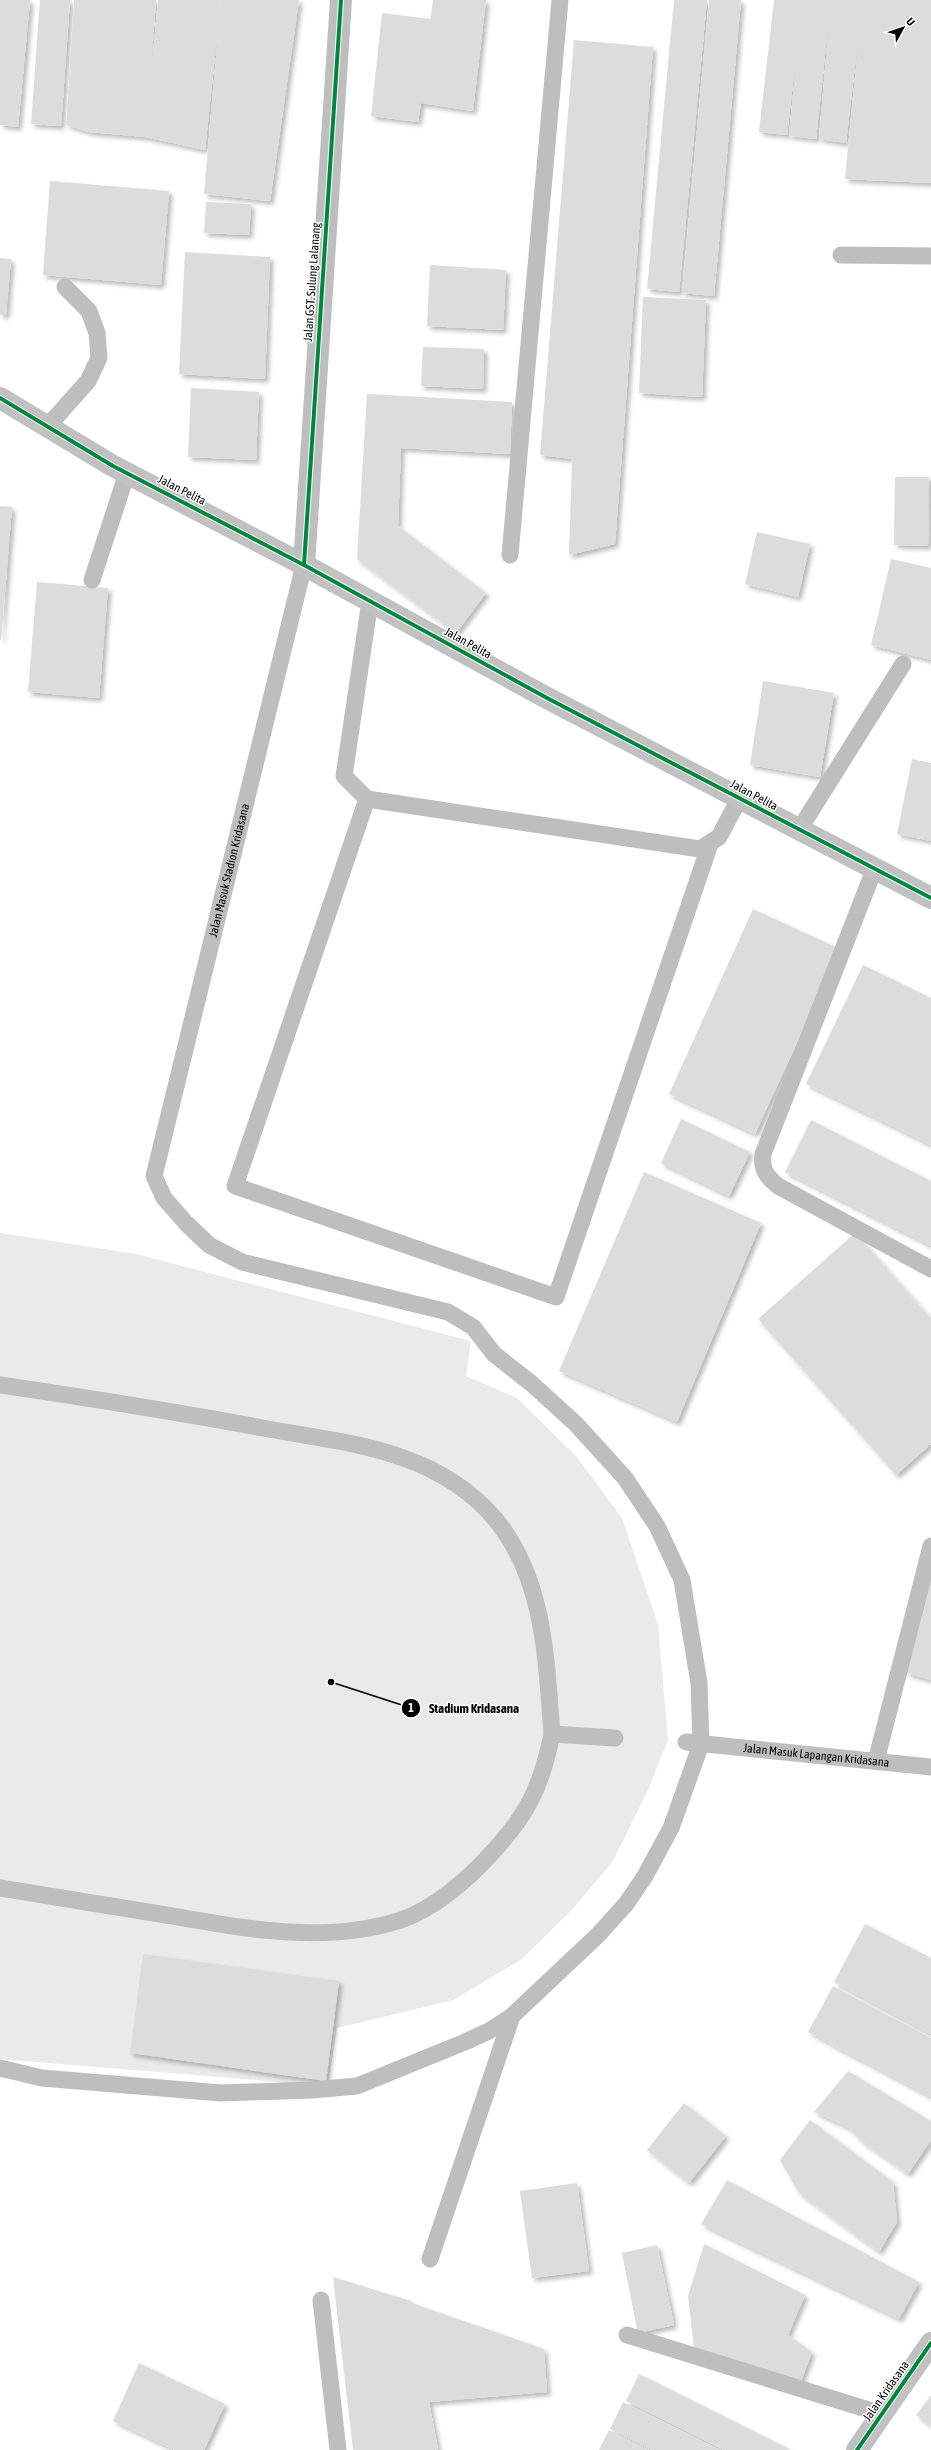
<svg xmlns="http://www.w3.org/2000/svg" width="931" height="2450" font-family="'Asap Condensed',sans-serif">
<style>
.pitch{fill:#eaeaea}
.building{fill:#dcdcdc;filter:url(#shadow)}
.lines{fill:none;stroke-linecap:round;stroke-linejoin:round}
.lane{stroke:#bebebe;stroke-width:17}
.street{stroke:#bebebe;stroke-width:22}
.secondary{stroke:#c1c1c1;stroke-width:22}
.cycleway-casing{stroke:#fff;stroke-width:6}
.cycleway{stroke:#00873e;stroke-width:4}
.labels{text-anchor:middle;stroke-width:3;stroke-linejoin:round;paint-order:stroke}
.street-label{font-size:12px;fill:#000;stroke:#fff}
.leader{fill:none;stroke:#000;stroke-width:1.5}
.callout-dot{fill:#000;stroke:#fff;stroke-width:1.5}
.mark-label{font-size:12px;text-anchor:middle;font-weight:bold;fill:#fff}
.callout-label{font-size:13px;text-anchor:middle;font-weight:bold;fill:#000;stroke:#fff;stroke-width:3;stroke-linejoin:round;paint-order:stroke}
</style>
<defs>
<filter id="shadow"><feDropShadow dx="3.5" dy="3.5" stdDeviation="2" flood-color="#0004"/></filter>
</defs>
<rect width="100%" height="100%" fill="#fff"/>
<path class="pitch" d="M0 1233 136 1254 471 1341 466 1376 517 1398 576 1456 622 1518 658 1624 668 1740 648 1790 613 1861 572 1910 522 1959 453 2000 337 2028 328 2086 0 2059Z"/>
<g class="building">
<path d="M0 0H30L18 127 0 125Z"/>
<path d="M40 0H70L61 126 31 124Z"/>
<path d="M74 0H156L149 97 158 0H221L205 150 145 137 89 132 66 125Z"/>
<path d="M221 0H299L270 201 204 194Z"/>
<path d="M433 0H486L473 111 421 103 418 122 371 116 382 13 430 19 428 36Z"/>
<path d="M674 0H707L679 292 647 289Z"/>
<path d="M709 0H741L714 296 682 293Z"/>
<path d="M774 0H831L816 139 789 136 799 32 787 135 759 132Z"/>
<path d="M831 0H931V183L845 179 862 6 846 143 819 139Z"/>
<path d="M574 40 653 47 615 544 569 555 572 459 540 455Z"/>
<path d="M50 181 169 191 161 285 43 275Z"/>
<path d="M206 202 251 204 249 235 204 233Z"/>
<path d="M185 252 270 257 265 379 179 374Z"/>
<path d="M0 258 11 259 6 315H0Z"/>
<path d="M430 265 506 270 503 330 427 326Z"/>
<path d="M643 297 706 300 702 397 639 393Z"/>
<path d="M423 347 484 349 483 389 421 386Z"/>
<path d="M191 388 259 392 256 460 188 457Z"/>
<path d="M367 394 512 402 510 454 401 448 398 526 486 593 456 633 357 559Z"/>
<path d="M895 477H929L928 546 894 545Z"/>
<path d="M0 506 12 507 1 640H0Z"/>
<path d="M757 532 810 544 798 597 745 584Z"/>
<path d="M891 559 931 568V660L871 645Z"/>
<path d="M37 582 108 588 99 698 28 692Z"/>
<path d="M763 681 834 693 820 777 750 765Z"/>
<path d="M912 759 931 763V841L897 834Z"/>
<path d="M753 909 840 949 755 1134 669 1094Z"/>
<path d="M863 965 931 998V1145L806 1084Z"/>
<path d="M681 1119 750 1152 729 1196 661 1163Z"/>
<path d="M811 1120 931 1181V1246L785 1172Z"/>
<path d="M644 1172 761 1223 677 1422 559 1371Z"/>
<path d="M855 1233 931 1319V1444L896 1475 758 1319Z"/>
<path d="M931 1576V1680L906 1673Z"/>
<path d="M865 1924 931 1958V2034L834 1982Z"/>
<path d="M143 1954 339 1981 326 2081 130 2053Z"/>
<path d="M833 1986 931 2038V2097L808 2032Z"/>
<path d="M848 2071 931 2121V2140L908 2174 864 2143 849 2128 814 2112Z"/>
<path d="M684 2103 726 2136 689 2183 647 2150Z"/>
<path d="M810 2120 893 2182 897 2222 879 2252 799 2193 780 2160Z"/>
<path d="M727 2180 919 2282 899 2319 701 2224Z"/>
<path d="M577 2183 589 2271 532 2278 520 2191Z"/>
<path d="M704 2244 805 2295 788 2335 812 2352 801 2381 694 2348 688 2296Z"/>
<path d="M657 2245 674 2325 638 2333 622 2253Z"/>
<path d="M333 2277 411 2301 412 2303 544 2349 547 2392 429 2402 438 2450H353Z"/>
<path d="M139 2363 225 2404 204 2450H175L113 2421Z"/>
<path d="M639 2374 791 2450H724L626 2401Z"/>
<path d="M931 2395V2426L916 2415Z"/>
<path d="M623 2402 720 2450H652L610 2429Z"/>
<path d="M609 2430 649 2450H599Z"/>
</g>
<g class="lines">
<g class="lane">
<path d="M841 255 931 256"/>
<path d="M48 426 88 381 99 358 97 333 89 311 65 287"/>
<path d="M510 555 560 0"/>
<path d="M92 580 127 473"/>
<path d="M370 601 344 776 367 799 700 849 719 837 739 799"/>
<path d="M367 799 235 1186 556 1297 710 844"/>
<path d="M799 830 903 664"/>
<path d="M874 870 763 1154C761 1169 766 1176 778 1186L931 1269"/>
<path d="M0 1385C88 1398 176 1412 263 1428 311 1437 361 1442 406 1459 440 1471 473 1492 496 1520 545 1580 546 1660 552 1734"/>
<path id="s1" d="M686 1742 931 1767"/>
<path d="M876 1761 931 1546"/>
<path d="M0 1888C55 1897 111 1906 166 1915 244 1928 323 1945 401 1920 433 1909 465 1882 488 1857 526 1817 541 1789 552 1734L615 1738"/>
<path id="s2" d="M0 2068 42 2078 221 2093 312 2090 357 2086 465 2042 489 2031 512 2016 598 1935 626 1904 645 1876 671 1828 701 1744 699 1683 682 1580 657 1526 625 1478 576 1424 532 1384 494 1354 473 1327 448 1312 242 1262 209 1245 186 1223 164 1198 154 1176 304 565"/>
<path d="M430 2259 512 2016"/>
<path d="M321 2300 338 2450"/>
<path d="M627 2335 882 2414"/>
</g>
<path class="street" d="M304 565 341 0"/>
<g class="secondary">
<path d="M0 398 113 466 304 565 547 698 931 898"/>
<path d="M857 2450 931 2343"/>
</g>
<g class="cycleway-casing">
<g id="cycleway">
<path d="M0 398 113 466 304 565 547 698 931 898"/>
<path d="M304 565 341 0"/>
<path d="M857 2450 931 2343"/>
</g>
</g>
<use href="#cycleway" class="cycleway"/>
</g>
<g class="labels">
<g class="street-label">
<text transform="translate(312 282) rotate(-86)" y="4">Jalan GST. Sulung Lalanang</text>
<text transform="translate(182 490) rotate(27)" y="4">Jalan Pelita</text>
<text transform="translate(468 643) rotate(29)" y="4">Jalan Pelita</text>
<text transform="translate(754 795) rotate(28)" y="4">Jalan Pelita</text>
<text dy="4" stroke="none"><textPath href="#s2" startOffset="2047">Jalan Masuk Stadion Kridasana</textPath></text>
<text dy="4" stroke="none"><textPath href="#s1" startOffset="131">Jalan Masuk Lapangan Kridasana</textPath></text>
<text transform="translate(886 2391) rotate(-55)" y="4">Jalan Kridasana</text>
</g>
</g>
<path class="leader" d="M331 1682L411 1708"/>
<g class="callout-dot">
<circle cx="331" cy="1682" r="4"/>
<circle cx="411" cy="1708" r="10"/>
</g>
<g class="mark-label">
<text x="411" y="1712">1</text>
</g>
<g class="callout-label">
<text x="474" y="1713">Stadium Kridasana</text>
</g>
<g transform="translate(903 28) rotate(50)" stroke="#ffffff" stroke-width="3" paint-order="stroke">
<path d="M0-3L7 15L0 10L-7 15Z" fill="#000000"/>
<text y="-6" font-size="11" font-weight="bold" text-anchor="middle" fill="#000000">U</text>
</g>
</svg>
